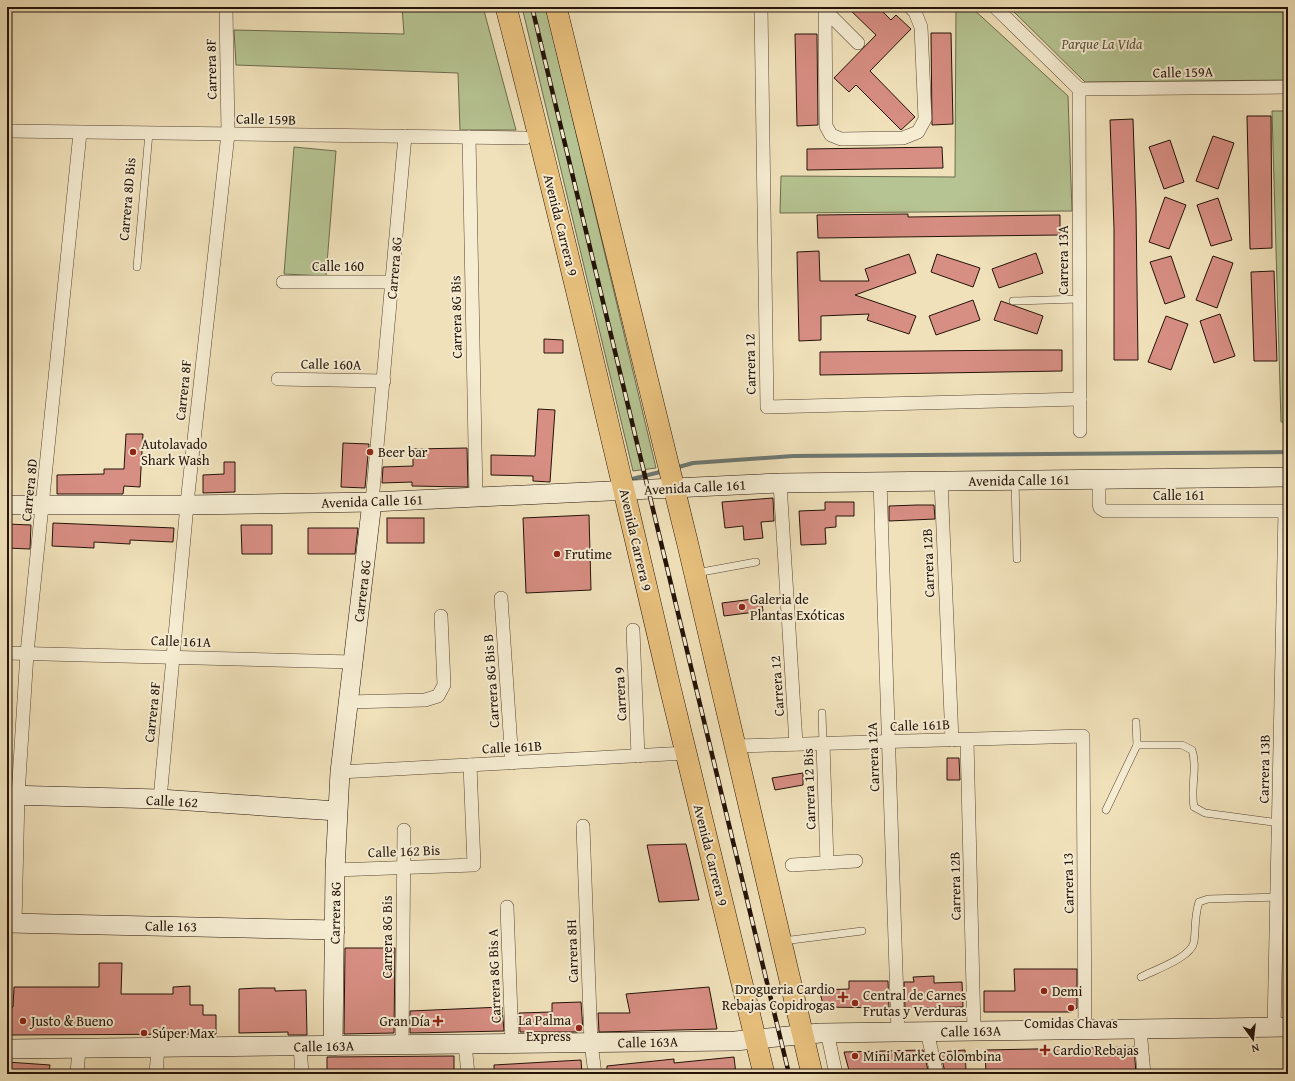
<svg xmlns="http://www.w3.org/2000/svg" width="1295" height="1081" font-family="'Gentium Book Plus',serif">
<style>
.green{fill:#b6c392;stroke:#6d6b4d}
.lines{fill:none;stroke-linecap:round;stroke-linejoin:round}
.stream{stroke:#6d7872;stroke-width:4}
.building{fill:#d78e83;stroke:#241308}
.lane-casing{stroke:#574634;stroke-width:8}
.street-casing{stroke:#574634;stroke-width:14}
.secondary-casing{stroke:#241308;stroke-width:20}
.primary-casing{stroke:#241308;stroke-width:22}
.lane{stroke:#f5ecd2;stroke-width:7}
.street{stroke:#f5ecd2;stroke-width:13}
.secondary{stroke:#f5ecd2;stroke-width:19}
.primary{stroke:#e8c07d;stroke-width:21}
.rail-casing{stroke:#241308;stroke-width:4.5}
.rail{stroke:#f5ecd2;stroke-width:3;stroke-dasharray:9;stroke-linecap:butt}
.poi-dot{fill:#8f2418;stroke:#f5ecd2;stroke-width:1.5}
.labels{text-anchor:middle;stroke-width:4;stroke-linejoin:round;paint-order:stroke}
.park-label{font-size:14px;font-style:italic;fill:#575138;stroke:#f5ecd2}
.street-label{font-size:14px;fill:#241308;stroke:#f5ecd2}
.poi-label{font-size:14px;fill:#241308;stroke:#f5ecd2;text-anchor:start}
</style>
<rect width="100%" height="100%" fill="#f0e1ba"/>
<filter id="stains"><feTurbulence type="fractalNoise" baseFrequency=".005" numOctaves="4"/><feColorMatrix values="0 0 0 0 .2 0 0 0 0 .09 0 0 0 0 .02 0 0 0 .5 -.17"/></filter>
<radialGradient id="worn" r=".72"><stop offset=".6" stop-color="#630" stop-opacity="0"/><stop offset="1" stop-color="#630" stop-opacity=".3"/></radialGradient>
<g class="green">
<path d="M402 7H483L516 130H460L458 73 236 65 234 30 404 34Z"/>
<path d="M522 7H546L656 468 633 471Z"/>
<path d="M956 7H971L1068 96 1072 211 780 213 781 176 955 177Z"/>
<path d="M1009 7H1288V80L1085 82Z"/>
<path d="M1272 111H1288V422H1281Z"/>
<path d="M294 147 336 151 326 276 284 274Z"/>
</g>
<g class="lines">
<g class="stream">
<path d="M675 468 693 463 793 456 1288 452"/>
<path d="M628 480 664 471"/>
</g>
</g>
<g class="building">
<path d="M847 7H878L891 20 896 15 911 29 870 71 915 117 901 130 856 85 849 92 834 78 876 35Z"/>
<path d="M931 33H951L953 124 932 125Z"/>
<path d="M795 34H817L818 125 797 126Z"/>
<path d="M1247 116H1271L1272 248 1250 249Z"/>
<path d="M1133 119 1136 208 1138 360H1114V228L1110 120Z"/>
<path d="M1213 136 1234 143 1218 189 1196 181Z"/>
<path d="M1170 140 1184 182 1164 189 1149 147Z"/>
<path d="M942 147 943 168 807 170V149Z"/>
<path d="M1165 197 1186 205 1169 249 1149 242Z"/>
<path d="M1218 198 1232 240 1211 246 1197 205Z"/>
<path d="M908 214V217L1060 215V235L818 238 817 215Z"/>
<path d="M819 251 820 281H869L865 269 909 254 916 273 855 295 916 316 909 334 867 320 869 314 821 316V340L799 341 797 252Z"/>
<path d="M1036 253 1043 273 999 288 992 269Z"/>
<path d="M937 254 980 268 973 287 931 272Z"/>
<path d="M1171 256 1185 297 1165 304 1150 262Z"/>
<path d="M1213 256 1233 263 1217 308 1196 300Z"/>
<path d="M1274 271 1277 361H1254L1251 272Z"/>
<path d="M973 300 980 320 936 335 929 316Z"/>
<path d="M1001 301 1043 316 1037 334 994 320Z"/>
<path d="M1220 314 1235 356 1214 363 1200 321Z"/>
<path d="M1166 316 1188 324 1171 370 1148 362Z"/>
<path d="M544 339 563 340V353H544Z"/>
<path d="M1024 350H1062V371L820 375V352Z"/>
<path d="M538 409 555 410 550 482 533 481V476L491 475V455L535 456Z"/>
<path d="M126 434H143L140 487 124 486 123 494H57V475L104 474V469H124Z"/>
<path d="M343 443 369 444 365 488 341 487Z"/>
<path d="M467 448 468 487 412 486V482L382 483 383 467 413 466V449Z"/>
<path d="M224 462H235V492L203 493V475L224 474Z"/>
<path d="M773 498 774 521 761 522 763 538 744 540 743 526 725 528 722 502Z"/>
<path d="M825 502H854V516H836V527L825 528 826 544 801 545 799 511 825 510Z"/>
<path d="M917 505H934L935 519 889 521V506Z"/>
<path d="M589 515 591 590 526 593 523 518Z"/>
<rect x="387" y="518" width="37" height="25"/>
<path d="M53 523 174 528 173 542 130 540V544L94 542V548L52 546Z"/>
<path d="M7 524 31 525 30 549 7 548Z"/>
<path d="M241 525H272V554H242Z"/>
<path d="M308 528H358L355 554H308Z"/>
<path d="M761 598 763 611 724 616 722 603Z"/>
<path d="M947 758H959L960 780H947Z"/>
<path d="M803 773V785L775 790 772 778Z"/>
<path d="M686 844 699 900 659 902 647 845Z"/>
<path d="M345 948H395L394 1033 344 1034Z"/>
<path d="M99 963H122L121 994H173V987L190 986V1005H203V1015H216V1034L7 1035V1007H13L14 987H99Z"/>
<path d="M1014 969H1077V1008L1071 1012H984V991H1015Z"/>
<path d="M934 976V983L962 982 963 1007 905 1008 904 982H914L913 977Z"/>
<path d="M849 981H888L889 1008 824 1007 819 990 849 989Z"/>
<path d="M709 987 717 1029 599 1032 598 1013H630L626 994Z"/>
<path d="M258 988H275V991L306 990 307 1035H288V1032L239 1033V989Z"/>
<path d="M581 1002 583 1030 580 1032H520L519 1013 552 1012V1003Z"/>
<path d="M502 1007 504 1031 410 1033V1011Z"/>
<path d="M1134 1047 1136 1074H986L985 1050Z"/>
<path d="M923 1050 929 1074H850L844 1052Z"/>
<path d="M965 1050 966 1071 945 1072 940 1052Z"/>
<path d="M454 1056V1074H327V1057Z"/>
<path d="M734 1057 736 1074H607V1066L674 1059V1063Z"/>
<path d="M581 1060 582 1074H494V1065Z"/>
<path d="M7 1062 50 1065 49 1074H7Z"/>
</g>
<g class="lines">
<g class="lane-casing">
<g id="lane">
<path d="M137 267 149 133"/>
<path d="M1013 301 1079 299"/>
<path d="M1015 480 1017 559"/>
<path d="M696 573 756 562"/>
<path d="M822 713 823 744"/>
<path d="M1137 745H1182L1192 750C1198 768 1190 788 1194 807L1205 813 1279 823"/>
<path d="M1106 810 1137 745 1136 722"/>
<path d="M783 941 862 931"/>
<path d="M1141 977C1154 970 1191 958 1194 942 1196 928 1194 918 1199 902L1208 899 1277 897"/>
</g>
</g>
<g class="street-casing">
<g id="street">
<path d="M761 7 767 407 1080 399"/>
<path d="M825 7 826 126 831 135 841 139 903 138 918 132 925 119 921 27 915 12 910 7"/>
<path d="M995 7 1079 89"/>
<path d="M825 10 858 43"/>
<path d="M1079 89 1080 431"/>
<path d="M1079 89 1288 87"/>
<path d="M7 131 525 138"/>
<path d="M469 137 476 497"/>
<path d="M283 282H392"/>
<path d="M278 379 384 381"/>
<path d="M1099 479V504L1100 508 1105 511H1288"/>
<path d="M880 481 898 1032"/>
<path d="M941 481 952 740"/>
<path d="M780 483 796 744"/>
<path d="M372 502 405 136"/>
<path d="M501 598 512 763"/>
<path d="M633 630 638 756"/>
<path d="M7 653 353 662"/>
<path d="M348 702 425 700 438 696 444 685 441 616"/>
<path d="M967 740 974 1031"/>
<path d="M823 744 827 863"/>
<path d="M735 746 1083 736 1085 1030"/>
<path d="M340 772 686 753"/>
<path d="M160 799 188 494 228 134 226 7"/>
<path d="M583 826 591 1043 595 1074"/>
<path d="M792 865 856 861"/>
<path d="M335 870 474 865 470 765"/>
<path d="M507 907 512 1043"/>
<path d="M15 923 18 795 27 653 80 133"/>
<path d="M1274 1028 1285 511"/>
<path d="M1140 1029 1144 1074"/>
<path d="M927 1032 937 1074"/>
<path d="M833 1033 829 1041 836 1074"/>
<path d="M465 1044 468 1074"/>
<path d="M402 1045 404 830"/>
<path d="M300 1046 302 1074"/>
<path d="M77 1074 79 1048"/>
<path d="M156 1074 158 1047"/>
</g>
</g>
<g class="secondary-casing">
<g id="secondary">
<path d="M7 505H187L372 502 780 483 1288 477"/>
<path d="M7 795 160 799 337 811"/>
<path d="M7 923 335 930"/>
<path d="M333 1046 335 870 340 772 372 502"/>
<path d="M7 1049 735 1041 820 1033 1288 1027"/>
</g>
</g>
<g class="primary-casing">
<g id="primary">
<path d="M506 7C564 231 616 457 669 683 700 813 733 943 764 1074"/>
<path d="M556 7 688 545 812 1074"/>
</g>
</g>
<use href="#lane" class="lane"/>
<use href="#street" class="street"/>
<use href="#secondary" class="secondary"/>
<use href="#primary" class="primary"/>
<g class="rail-casing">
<path id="rail" d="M532 7 789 1074"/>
</g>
<use href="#rail" class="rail"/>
</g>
<g class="poi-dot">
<circle cx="133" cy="452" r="4"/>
<circle cx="370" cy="452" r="4"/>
<circle cx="557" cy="554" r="4"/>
<circle cx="742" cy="607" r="4"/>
<circle cx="1044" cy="991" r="4"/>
<path d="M841 991h4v4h4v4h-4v4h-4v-4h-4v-4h4z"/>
<circle cx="855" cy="1003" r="4"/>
<circle cx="1071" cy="1008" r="4"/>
<circle cx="23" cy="1021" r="4"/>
<path d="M436 1015h4v4h4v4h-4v4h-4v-4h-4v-4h4z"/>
<circle cx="579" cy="1028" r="4"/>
<circle cx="144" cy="1033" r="4"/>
<path d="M1043 1044h4v4h4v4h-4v4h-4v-4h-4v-4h4z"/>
<circle cx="855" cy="1056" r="4"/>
</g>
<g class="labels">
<g class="park-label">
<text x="1102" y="49">Parque La Vida</text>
</g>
<g class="street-label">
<text transform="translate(211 69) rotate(-91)" y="5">Carrera 8F</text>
<text transform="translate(1183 72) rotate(-1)" y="5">Calle 159A</text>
<text transform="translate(266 119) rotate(1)" y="5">Calle 159B</text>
<text transform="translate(127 199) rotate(-85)" y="5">Carrera 8D Bis</text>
<text transform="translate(561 225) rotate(76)" y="5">Avenida Carrera 9</text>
<text transform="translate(1063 260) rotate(-90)" y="5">Carrera 13A</text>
<text x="338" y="271">Calle 160</text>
<text transform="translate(394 268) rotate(-85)" y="5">Carrera 8G</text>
<text transform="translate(456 317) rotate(-91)" y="5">Carrera 8G Bis</text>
<text transform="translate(331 364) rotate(1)" y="5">Calle 160A</text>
<text transform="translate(750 364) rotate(-91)" y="5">Carrera 12</text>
<text transform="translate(183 390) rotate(-84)" y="5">Carrera 8F</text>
<text transform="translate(1019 480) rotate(-1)" y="5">Avenida Calle 161</text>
<text transform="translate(695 487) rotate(-3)" y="5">Avenida Calle 161</text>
<text transform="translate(29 490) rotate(-84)" y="5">Carrera 8D</text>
<text x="1179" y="500">Calle 161</text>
<text transform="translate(372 501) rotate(-2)" y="5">Avenida Calle 161</text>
<text transform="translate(636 540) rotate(77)" y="5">Avenida Carrera 9</text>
<text transform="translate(928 563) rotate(-92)" y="5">Carrera 12B</text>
<text transform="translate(362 591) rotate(-83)" y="5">Carrera 8G</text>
<text transform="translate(181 641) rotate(2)" y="5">Calle 161A</text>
<text transform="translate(491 681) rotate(-94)" y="5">Carrera 8G Bis B</text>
<text transform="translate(777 686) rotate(-94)" y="5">Carrera 12</text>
<text transform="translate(620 694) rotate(-93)" y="5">Carrera 9</text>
<text transform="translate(152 712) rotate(-84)" y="5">Carrera 8F</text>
<text transform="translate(920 725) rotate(-2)" y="5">Calle 161B</text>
<text transform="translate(512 747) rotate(-3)" y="5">Calle 161B</text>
<text transform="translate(873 757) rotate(-92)" y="5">Carrera 12A</text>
<text transform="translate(1264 769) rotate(-89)" y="5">Carrera 13B</text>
<text transform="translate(809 789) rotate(-92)" y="5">Carrera 12 Bis</text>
<text transform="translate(172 801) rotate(3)" y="5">Calle 162</text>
<text transform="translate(404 851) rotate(-2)" y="5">Calle 162 Bis</text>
<text transform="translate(711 855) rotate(76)" y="5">Avenida Carrera 9</text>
<text transform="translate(1068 883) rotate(-91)" y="5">Carrera 13</text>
<text transform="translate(955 886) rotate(-91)" y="5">Carrera 12B</text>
<text transform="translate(335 913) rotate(-89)" y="5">Carrera 8G</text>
<text transform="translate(171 926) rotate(1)" y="5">Calle 163</text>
<text transform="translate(387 937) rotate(-90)" y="5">Carrera 8G Bis</text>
<text transform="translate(572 951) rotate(-92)" y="5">Carrera 8H</text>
<text transform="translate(494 976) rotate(-92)" y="5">Carrera 8G Bis A</text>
<text transform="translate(971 1031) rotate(-1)" y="5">Calle 163A</text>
<text transform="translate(648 1042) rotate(-1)" y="5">Calle 163A</text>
<text transform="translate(324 1046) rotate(-1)" y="5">Calle 163A</text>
</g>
<g class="poi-label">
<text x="141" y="449">Autolavado<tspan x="141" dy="16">Shark Wash</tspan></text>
<text x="378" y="457">Beer bar</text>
<text x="565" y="559">Frutime</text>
<text x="750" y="604">Galeria de<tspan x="750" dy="16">Plantas Exóticas</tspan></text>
<text x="835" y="994" text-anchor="end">Drogueria Cardio<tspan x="835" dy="16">Rebajas Copidrogas</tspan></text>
<text x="1052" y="996">Demi</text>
<text x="863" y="1000">Central de Carnes<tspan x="863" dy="16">Frutas y Verduras</tspan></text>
<text x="571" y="1025" text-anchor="end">La Palma<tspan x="571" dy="16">Express</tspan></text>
<text x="31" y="1026">Justo &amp; Bueno</text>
<text x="430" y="1026" text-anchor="end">Gran Día</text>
<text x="1071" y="1028" text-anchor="middle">Comidas Chavas</text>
<text x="152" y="1038">Súper Max</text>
<text x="1053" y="1055">Cardio Rebajas</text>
<text x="863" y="1061">Mini Market Colombina</text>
</g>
</g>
<rect width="1295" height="1081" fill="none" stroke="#f0e1ba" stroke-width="24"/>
<rect x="8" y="8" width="1279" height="1065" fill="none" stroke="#241308" stroke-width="2"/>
<rect x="12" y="12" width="1271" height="1057" fill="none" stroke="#241308"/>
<g transform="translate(1253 1039) rotate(165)" stroke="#f5ecd2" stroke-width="3" paint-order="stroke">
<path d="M0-3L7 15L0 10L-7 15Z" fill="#241308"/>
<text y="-6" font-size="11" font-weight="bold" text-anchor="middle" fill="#241308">N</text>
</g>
<rect width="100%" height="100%" filter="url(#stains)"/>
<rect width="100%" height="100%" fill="url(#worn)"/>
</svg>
